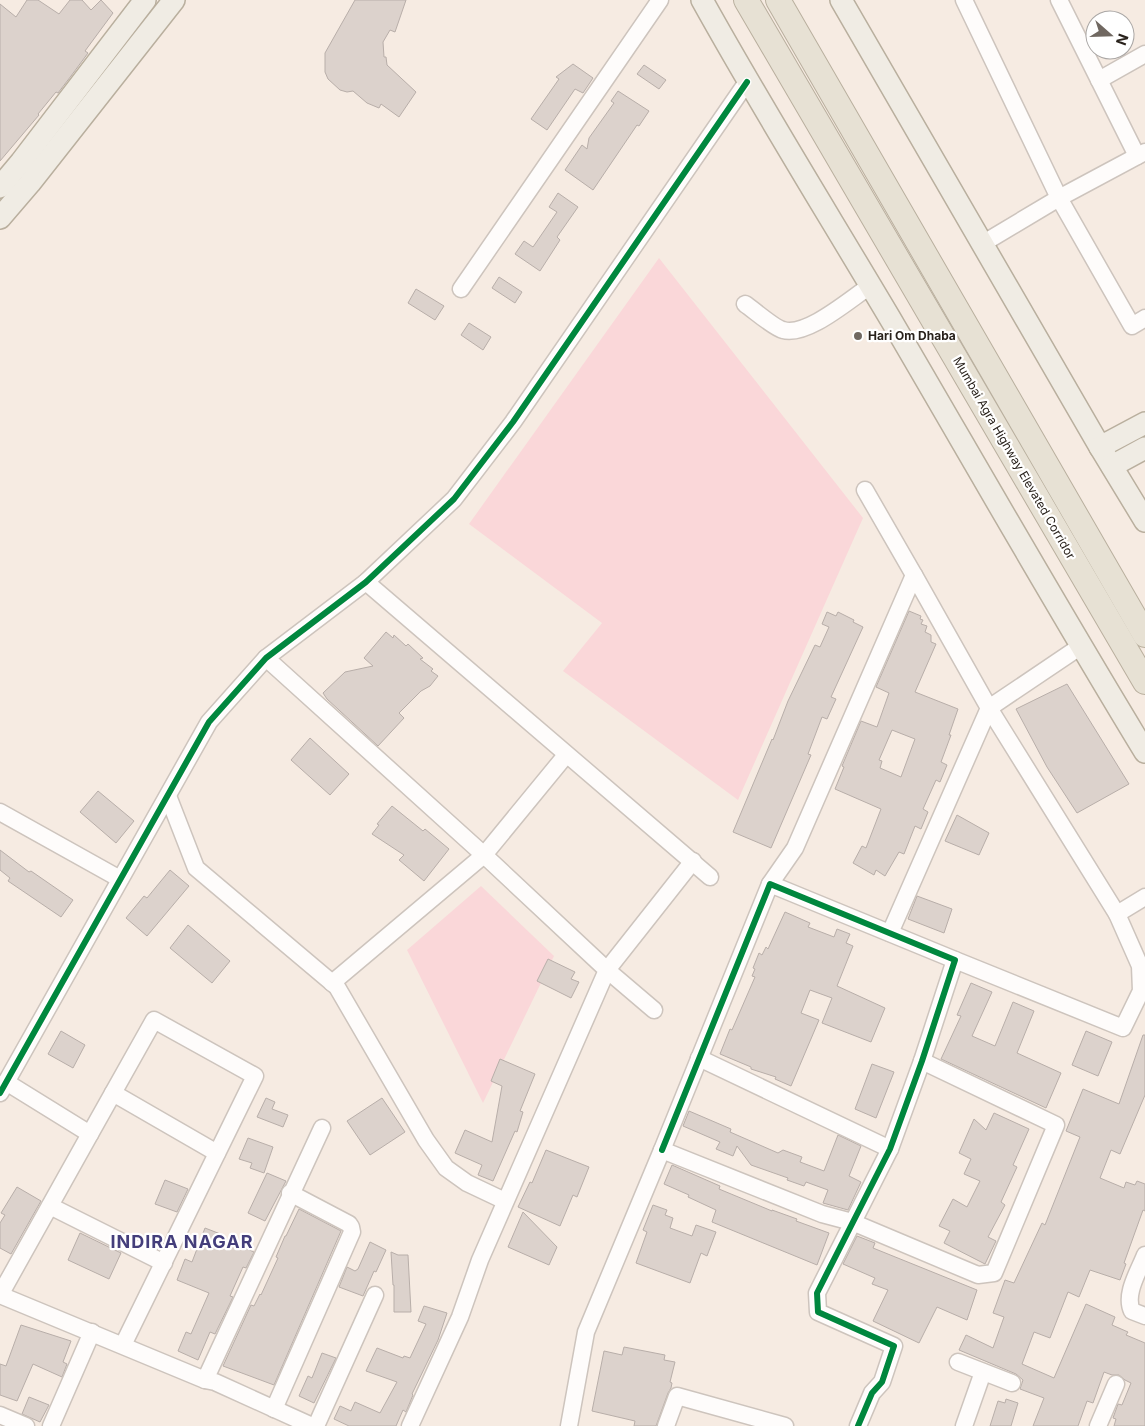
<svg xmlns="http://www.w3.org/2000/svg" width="1145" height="1426" font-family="Inter,sans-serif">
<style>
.green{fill:#fad7d9}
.building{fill:#dcd2cc;stroke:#b8aea9;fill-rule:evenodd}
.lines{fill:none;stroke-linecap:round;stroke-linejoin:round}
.minor-casing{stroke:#cdc4bd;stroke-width:19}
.major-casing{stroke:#b9af9e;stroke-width:24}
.highway-casing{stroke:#b9af9e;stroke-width:26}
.minor{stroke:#fefcfb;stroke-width:16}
.major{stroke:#f0ece4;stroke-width:21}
.highway{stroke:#e7e1d4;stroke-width:24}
.cycleway-casing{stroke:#fff;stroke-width:9}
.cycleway{stroke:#00873e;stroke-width:6}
.poi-dot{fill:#706861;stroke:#fff;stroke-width:2}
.labels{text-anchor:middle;stroke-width:4.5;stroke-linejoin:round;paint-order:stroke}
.poi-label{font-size:12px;font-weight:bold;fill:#28211b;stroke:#fff;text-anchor:start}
.street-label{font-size:12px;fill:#28211b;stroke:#fff}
.district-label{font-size:18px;font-weight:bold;letter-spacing:1px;fill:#443e7b;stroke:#fff}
</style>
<rect width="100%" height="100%" fill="#f6ebe2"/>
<g class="green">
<path d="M659 258 863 518 738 800 563 671 602 623 469 524Z"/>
<path d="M481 886 554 956 483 1103 407 950Z"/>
</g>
<g class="building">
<path d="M27 0H38L59 14 70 0H82L91 10 101 0 113 13 85 51 88 53 71 76 58 93 56 92 38 114 39 115 0 161V4L16 17Z"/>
<path d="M355 0H406L395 32 390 30 383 42 384 57H386L387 65 416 92 399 117 381 104 379 108 367 103 353 91 347 92 340 90 328 79 325 72V53Z"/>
<path d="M573 64 593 78 583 93 575 89 547 130 531 119 559 79 556 77Z"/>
<path d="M644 65 666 80 659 89 637 74Z"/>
<path d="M618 91 649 111 639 126 637 125 593 190 565 170 582 145 587 149 589 138 614 103 611 101Z"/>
<path d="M558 193 578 207 557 237 560 240 540 271 515 254 524 241 533 247 557 212 549 207Z"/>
<path d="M499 277 522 292 515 303 492 288Z"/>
<path d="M416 289 444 306 435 320 408 303Z"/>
<path d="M469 323 491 337 483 350 461 335Z"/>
<path d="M909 611 921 616 920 619 923 620 921 624 927 626 925 632 931 635V642L936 644 915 692 958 709 949 735H951L941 762 947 765 940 782 936 780 923 809 928 812 921 829 915 826 904 854 899 852 885 876 876 870 874 875 853 863 862 846 866 848 881 809 835 789 844 767 842 766 861 721 877 727 889 693 876 687ZM892 730 915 739 901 777 880 768 882 761 879 760Z"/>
<path d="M827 612 836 616 838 612 854 620 853 622 863 627 831 697 836 699 827 719 822 717 808 754 811 755 771 848 733 832 772 739 773 740 788 701 815 645 820 647 829 627 822 624Z"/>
<path d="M386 632 393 638 394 635 406 646 408 644 423 658 420 659 433 669 431 671 438 676 430 686 421 691 399 713 404 718 378 746 327 699 323 693 345 672 373 666 364 658Z"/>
<path d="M1067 684 1129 784 1077 813 1047 767 1016 709Z"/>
<path d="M310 738 349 774 330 795 291 760Z"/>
<path d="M98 791 134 821 116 843 80 812Z"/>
<path d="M392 806 423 831 425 829 449 849 424 881 399 860 404 855 372 834 379 825 377 824Z"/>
<path d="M957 815 989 833 979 855 945 841Z"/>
<path d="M0 850 29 872 31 871 73 900 61 917 8 881 10 878 0 870Z"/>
<path d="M170 870 189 886 147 936 126 918 144 896 147 898Z"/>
<path d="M917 896 952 909 944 933 908 919Z"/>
<path d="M785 912 810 923 808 927 834 937 837 929 850 934 846 943 853 946 837 986 885 1008 871 1042 822 1023 832 998 810 990 801 1013 819 1020 791 1086 775 1079 776 1077 751 1069V1067L720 1054 730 1029 732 1030 755 977 752 976 755 969 753 968 759 953 762 955 766 947 768 949Z"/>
<path d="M188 925 230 961 212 983 170 948Z"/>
<path d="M548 959 575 972 571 979 579 982 571 998 537 981Z"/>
<path d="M971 983 992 992 972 1036 995 1046 1013 1002 1034 1011 1017 1053 1061 1073 1046 1108 941 1059 961 1016 957 1015Z"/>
<path d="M61 1031 85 1045 73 1068 48 1054Z"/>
<path d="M1086 1031 1112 1042 1098 1076 1072 1065Z"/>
<path d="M1143 1035H1145V1095L1120 1154 1111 1150 1100 1178 1124 1188 1126 1182 1135 1185 1137 1181 1145 1184V1211L1143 1210 1124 1263 1126 1264 1120 1280 1090 1270 1079 1297 1068 1292 1050 1338 1034 1332 1022 1364 1054 1378 1086 1304 1115 1317 1112 1325 1128 1332 1126 1335 1145 1343V1426H1114L1116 1419 1113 1418 1118 1404 1122 1405 1131 1383 1125 1380 1119 1375H1112L1104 1372 1093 1403 1087 1401 1078 1426H1033L1044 1398 1020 1389 1023 1380 1016 1374 959 1350 966 1335 993 1348 1004 1317 993 1313 1005 1280 1014 1283 1042 1223 1045 1225 1080 1137 1066 1131 1083 1089 1119 1104Z"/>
<path d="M500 1059 535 1074 520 1111 523 1112 517 1132 515 1131 493 1181 478 1175 482 1165 455 1153 465 1130 492 1142 502 1086 491 1081Z"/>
<path d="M872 1064 894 1072 876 1118 855 1109Z"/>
<path d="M266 1098 275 1102 272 1109 288 1115 283 1127 257 1117Z"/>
<path d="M382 1098 405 1132 370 1155 347 1121Z"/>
<path d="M689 1111 731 1129 730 1132 778 1153 783 1150 802 1157 800 1162 824 1171 838 1135 861 1146 849 1176 861 1182 848 1210 823 1203 828 1190 806 1182 804 1186 787 1180 788 1178 751 1165 737 1146 733 1156 716 1149 720 1142 683 1126Z"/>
<path d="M994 1113 1029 1129 1013 1165 1017 1167 1001 1202 1005 1205 988 1237 996 1241 985 1264 944 1243 950 1231 939 1226 953 1199 967 1207 980 1181 964 1174 971 1159 959 1153 974 1119 986 1130Z"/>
<path d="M248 1138 273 1147 264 1173 250 1168 252 1163 239 1159Z"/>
<path d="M546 1150 589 1167 577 1197 573 1195 560 1226 518 1207 530 1182 532 1183Z"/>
<path d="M672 1165 720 1186 719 1189 772 1211V1210L797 1219 796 1221 829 1233 817 1265 712 1222 716 1210 688 1197 689 1195 664 1184Z"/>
<path d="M267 1173 286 1181 265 1221 248 1213Z"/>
<path d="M165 1180 188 1189 177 1212 155 1204Z"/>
<path d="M17 1187 41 1201 11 1254 0 1248V1223L5 1215 1 1213Z"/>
<path d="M653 1205 667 1210 665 1215 673 1218 670 1228 692 1236 696 1225 716 1232 707 1256 701 1253 690 1283 636 1263 647 1232 643 1230Z"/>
<path d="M299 1209 341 1231 274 1385 223 1366 251 1305 254 1306 260 1294 261 1295 278 1258 276 1257 285 1236H286Z"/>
<path d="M523 1212 557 1247 549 1265 508 1247Z"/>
<path d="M205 1228 223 1235 222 1238 254 1252 246 1268 243 1267 230 1296 233 1297 215 1334 210 1332 198 1360 178 1351 186 1332 191 1334 209 1293 177 1280 185 1259 192 1262Z"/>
<path d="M80 1233 121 1253 109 1279 68 1260Z"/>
<path d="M857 1236 875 1243 873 1248 977 1290 967 1320 937 1307 919 1343 873 1321 888 1290 872 1284 875 1278 843 1264Z"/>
<path d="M370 1242 386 1250 376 1272 374 1271 363 1296 339 1287 347 1267 355 1271 358 1269Z"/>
<path d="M391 1252 398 1255H408L411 1312H394V1285H393Z"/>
<path d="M424 1306 447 1313 438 1340 412 1394 413 1395 406 1412 403 1410 396 1426H349L334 1419 340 1406 351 1411 355 1402 380 1413 397 1382 366 1371 377 1348 403 1358 404 1356 410 1358 426 1324 418 1321Z"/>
<path d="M21 1325 71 1341 63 1362 67 1364 62 1377 33 1364 17 1401 0 1395V1364L6 1366Z"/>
<path d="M624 1347 665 1355 664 1360 675 1362 670 1382 672 1383 671 1388 668 1393 656 1426H634L635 1421 592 1411 604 1351 622 1355Z"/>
<path d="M322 1353 336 1358 314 1403 299 1396 308 1376 312 1378Z"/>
<path d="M29 1397 49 1405 40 1422 22 1414Z"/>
<path d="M1006 1399 1018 1403 1011 1426H990L998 1401 1005 1403Z"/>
</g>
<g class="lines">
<g class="minor-casing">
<g id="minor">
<path d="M964 0 1059 198 1132 326 1145 318"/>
<path d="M1059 0 1137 156"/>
<path d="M1099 80 1145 54"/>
<path d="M982 244 1059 198 1145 152"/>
<path d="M461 289 660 0"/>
<path d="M745 304C754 310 774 328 783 330 807 337 850 299 870 286"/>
<path d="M865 490 914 575"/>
<path d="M366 582 710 877"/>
<path d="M266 658 484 855 607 970 480 1260 460 1317 410 1426"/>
<path d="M168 796 196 868 337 987 426 1140 446 1168 467 1183 505 1201"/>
<path d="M0 812 120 879"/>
<path d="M770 884 795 848 914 575 989 708 890 933"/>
<path d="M1117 914 1145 897"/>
<path d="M955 960 1123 1028 1141 991 1140 966 1117 914 989 708 1081 646"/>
<path d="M332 983 484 855 566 755"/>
<path d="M654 1010 607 970 693 861"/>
<path d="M699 1058 890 1149"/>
<path d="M6 1082 90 1134 113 1093 217 1153"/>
<path d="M0 1093 209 722 266 658 366 582 454 499 513 422 747 82"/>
<path d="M113 1093 154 1020 255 1076 123 1345"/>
<path d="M662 1150 770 884 955 960 922 1061 890 1149 817 1293 818 1312 894 1346 882 1382 872 1393 858 1426"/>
<path d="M50 1206 164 1263"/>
<path d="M1145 1255C1139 1271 1124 1294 1132 1311L1145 1316"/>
<path d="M0 1295 205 1380 215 1382 312 1426"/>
<path d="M0 1295 90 1134"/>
<path d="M958 1362 1012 1383"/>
<path d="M205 1380 322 1128"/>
<path d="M274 1409 352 1232 351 1227 349 1224 290 1193"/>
<path d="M0 1415 26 1426"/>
<path d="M51 1426 92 1332"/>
<path d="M316 1426 375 1295"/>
<path d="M569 1426 586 1332 662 1150 822 1214 852 1222 978 1275 994 1273 1056 1125 922 1061"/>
<path d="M666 1426 677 1396 785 1426"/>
<path d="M964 1426 983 1372"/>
<path d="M1098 1426 1116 1384"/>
</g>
</g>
<g class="major-casing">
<g id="major">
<path d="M702 0C763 110 830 217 894 325 977 467 1059 611 1145 752"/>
<path d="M841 0 1100 447 1145 521"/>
<path d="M0 187 21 162 145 0"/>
<path d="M0 218 30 183 174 0"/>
<path d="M1100 447 1145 423"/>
<path d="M1112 466 1145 448"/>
</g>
</g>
<g class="highway-casing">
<g id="highway">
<path d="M746 0 1145 682"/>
<path d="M778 0 1145 635"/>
</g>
</g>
<use href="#minor" class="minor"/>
<use href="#major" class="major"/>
<use href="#highway" class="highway"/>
<g class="cycleway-casing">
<g id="cycleway">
<path d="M0 1093 209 722 266 658 366 582 454 499 513 422 747 82"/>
<path d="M662 1150 770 884 955 960 922 1061 890 1149 817 1293 818 1312 894 1346 882 1382 872 1393 858 1426"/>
</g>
</g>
<use href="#cycleway" class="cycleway"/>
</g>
<circle class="poi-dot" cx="858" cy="336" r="5"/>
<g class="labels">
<g class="poi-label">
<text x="868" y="340">Hari Om Dhaba</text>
</g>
<g class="street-label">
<text transform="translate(1014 458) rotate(60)" y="4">Mumbai Agra Highway Elevated Corridor</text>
</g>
<g class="district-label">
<text x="182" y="1248">INDIRA NAGAR</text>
</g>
</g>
<g transform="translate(1110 35) rotate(110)"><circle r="24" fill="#ffffff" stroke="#a9a6a4"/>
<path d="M0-4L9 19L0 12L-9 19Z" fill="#706861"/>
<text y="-8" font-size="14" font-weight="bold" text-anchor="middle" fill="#28211b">N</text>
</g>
</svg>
